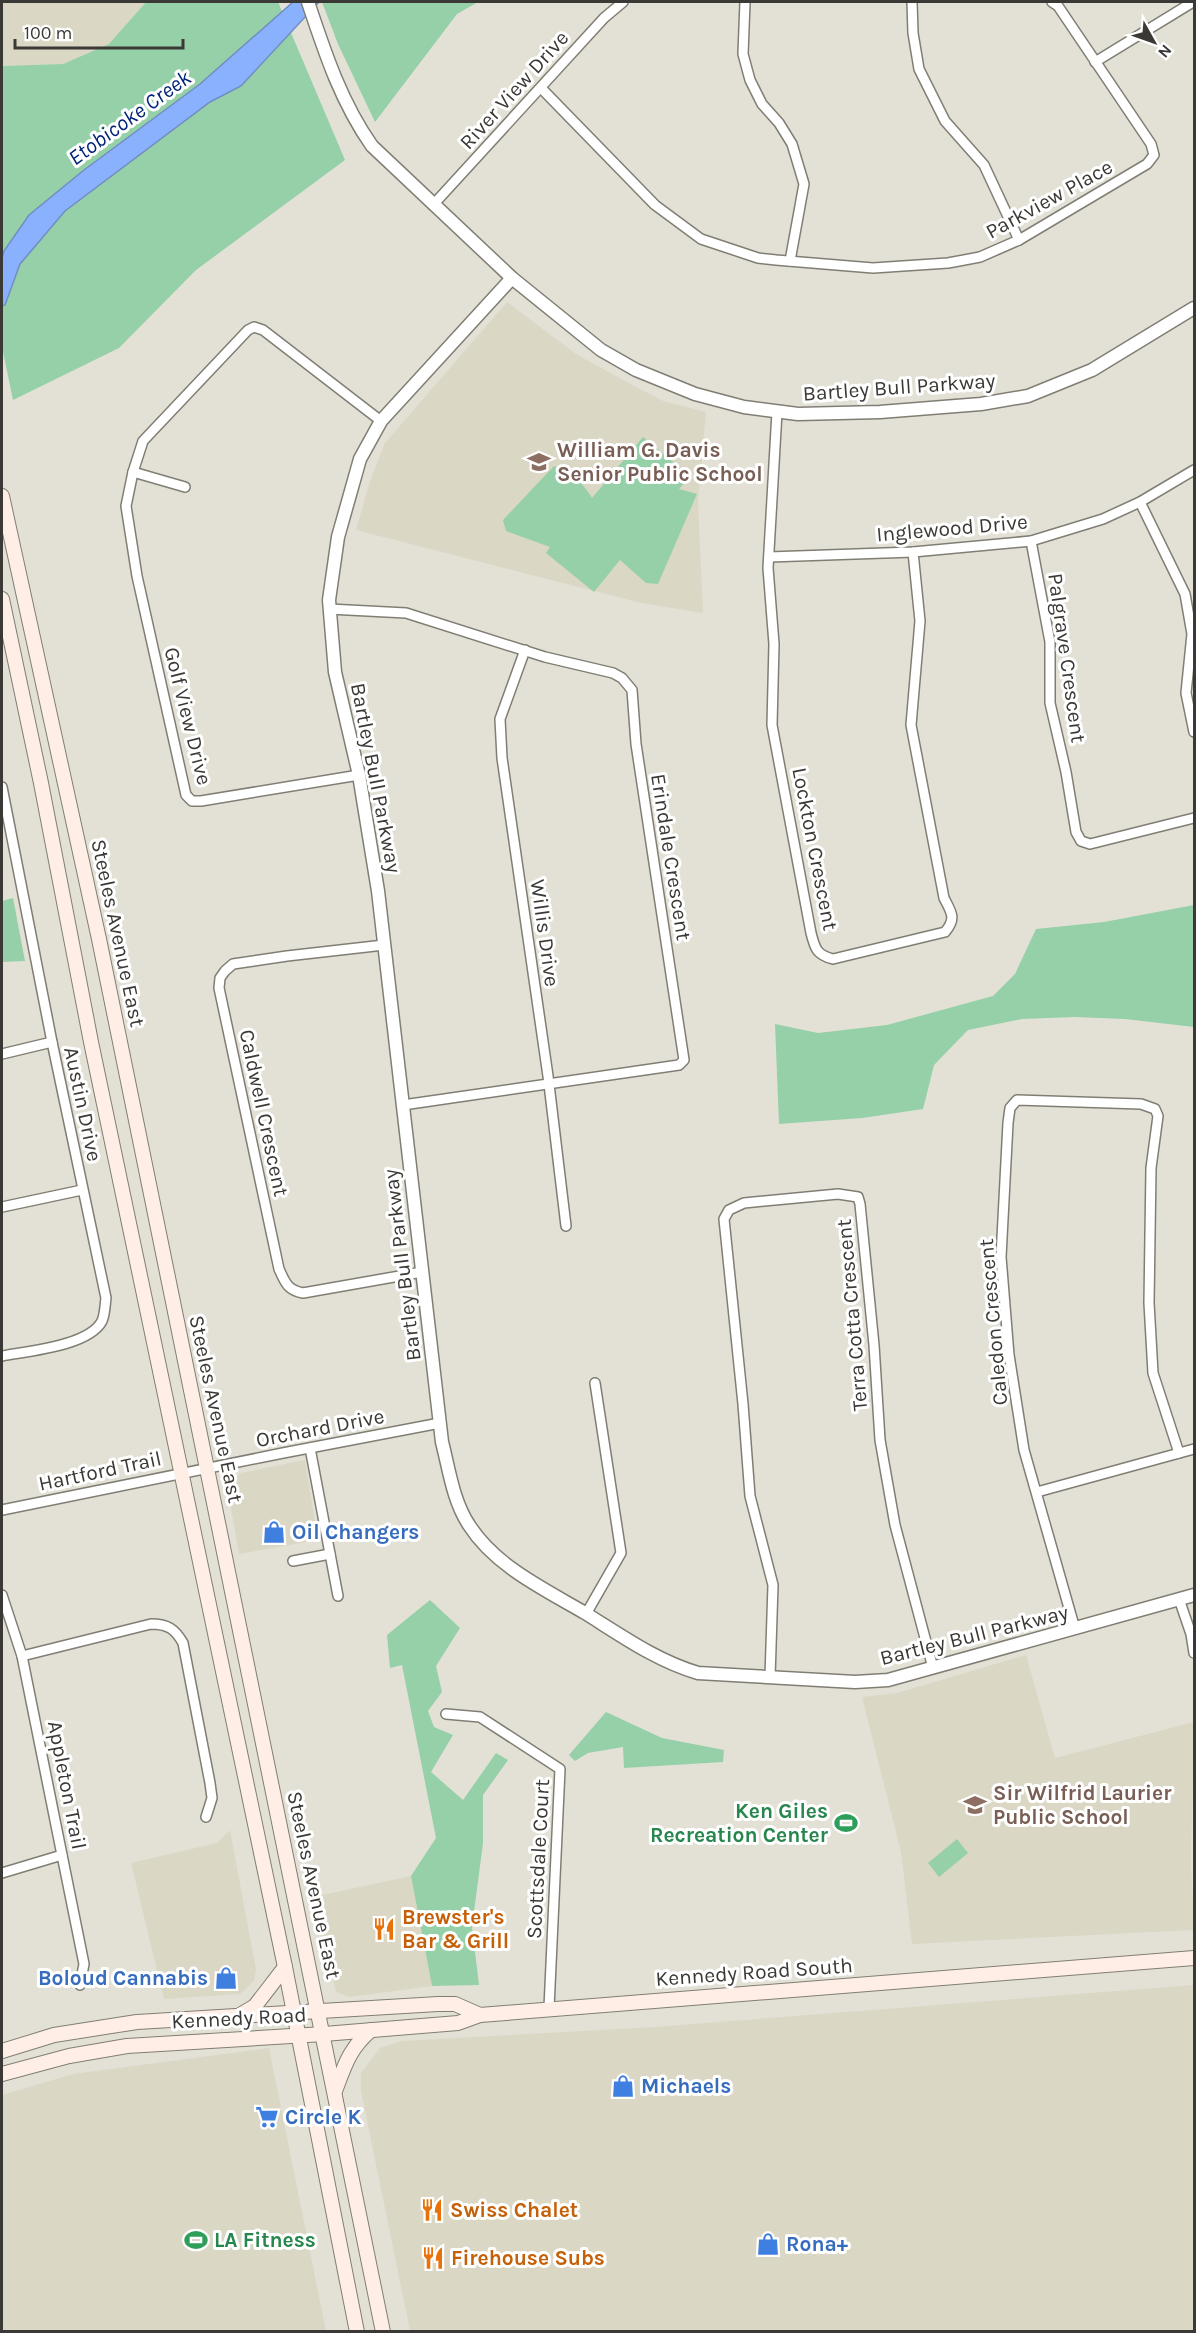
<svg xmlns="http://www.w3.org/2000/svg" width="1196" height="2333" font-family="Karla,sans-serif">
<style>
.built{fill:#dbd7c5}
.green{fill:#95d0a8}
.water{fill:#89b1fe;stroke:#718dc2;stroke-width:1.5}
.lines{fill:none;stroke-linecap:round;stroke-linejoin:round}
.minor-casing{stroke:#807e74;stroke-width:12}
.tertiary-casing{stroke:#807e74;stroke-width:15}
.secondary-casing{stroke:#807e74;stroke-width:16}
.minor{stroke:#fff;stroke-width:9}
.tertiary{stroke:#fff;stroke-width:12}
.secondary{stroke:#feeee6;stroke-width:14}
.labels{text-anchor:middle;stroke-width:6;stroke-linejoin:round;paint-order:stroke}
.street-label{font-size:21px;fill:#3a3935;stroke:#fff}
.education-label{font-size:21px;font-weight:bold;fill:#785e54;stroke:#fff;text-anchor:start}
.shop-label{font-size:21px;font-weight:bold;fill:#366cbe;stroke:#fff;text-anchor:start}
.leisure-label{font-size:21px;font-weight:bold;fill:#27864d;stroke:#fff;text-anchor:end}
.food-label{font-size:21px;font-weight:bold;fill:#c56008;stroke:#fff;text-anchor:start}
.water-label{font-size:22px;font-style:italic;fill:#002479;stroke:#fff}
</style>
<rect width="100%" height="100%" fill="#e3e1d6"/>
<g class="built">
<path d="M2 2H146L109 44 63 64 2 66Z"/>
<path d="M507 302 576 354 623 380 663 401 706 412 698 502 703 613 641 603 356 530 370 481 385 443Z"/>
<path d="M305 1460 318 1540 239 1554 228 1491 232 1481 241 1473Z"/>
<path d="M1026 1655 1055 1758 1194 1722 1191 1860 1194 1930 912 1944 901 1852 862 1697 897 1693Z"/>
<path d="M230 1830 256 1970 254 1981 240 1994 164 1999 131 1863 217 1843Z"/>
<path d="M411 1876 432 1986 349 1997 336 1992 313 1897Z"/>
<path d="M1194 1985V2331H410L361 2091V2073L380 2048 402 2041 654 2027Z"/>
<path d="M269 2048 326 2331H2V2095L73 2074Z"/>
</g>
<g class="green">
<path d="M146 2H278L345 160 196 270 119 348 13 400 2 347V66L63 64 109 44Z"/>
<path d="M322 2H478L457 14 375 122 338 44Z"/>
<path d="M643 437 690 476 679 489 697 494 658 584 646 583 620 560 594 592 546 553 550 547 506 531 503 520 554 466C572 473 582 482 592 498Z"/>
<path d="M13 898 25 961 2 962V901Z"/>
<path d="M1194 905V1027L1125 1019 1074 1017 1022 1019 968 1030 934 1065 923 1109 862 1118 779 1124 775 1024 818 1033 887 1025 993 996 1015 974 1036 929 1104 922Z"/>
<path d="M430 1600 460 1628 436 1666 442 1692 428 1711 434 1727 453 1735 431 1772 463 1800 496 1753 508 1760 483 1795V1843L472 1927 479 1985 432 1986 411 1876 436 1838 402 1665 390 1668 387 1635Z"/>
<path d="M606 1712 662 1738 724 1750 723 1762 624 1768 623 1747 588 1753 575 1761 569 1755Z"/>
<path d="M957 1839 968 1853 939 1877 928 1863Z"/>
</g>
<path class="water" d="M293 2H319L241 86 210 102 65 211 20 264 5 305 2 306V258L4 251 29 215 84 170 200 84Z"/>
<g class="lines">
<g class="minor-casing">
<g id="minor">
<path d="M745 2 743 54 750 80 762 104 779 123 792 144 804 184 790 261"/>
<path d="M912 2 913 33 919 69 945 121 984 165 1019 240"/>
<path d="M1095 62 1193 2"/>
<path d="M541 88 655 205 701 239 758 258 776 260 873 268 948 263 980 257 1019 240 1147 164 1154 155 1151 144 1058 6 1052 2"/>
<path d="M433 205 604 18 623 2"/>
<path d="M777 412 768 568 774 644 772 725 811 933C815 949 817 955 833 959L945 932C957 918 951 912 944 898L911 725 920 621 913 552"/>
<path d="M133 472 185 487"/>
<path d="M1140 502 1185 594 1192 634 1186 693 1194 732"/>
<path d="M1031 541 1050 642V703L1066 772 1076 832 1081 841 1090 844 1194 818"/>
<path d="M769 557 913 552 1031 541 1103 519 1140 502 1194 470"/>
<path d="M329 609 406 613 545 657 613 673 622 678 632 690 636 744 684 1060 679 1065 403 1105"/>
<path d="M525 650 500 719 502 758 548 1076 566 1226"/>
<path d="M359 775 201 801H192L186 795 137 576 126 506 133 472 143 441 248 330 254 327 263 330 381 421"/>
<path d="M2 787 52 1042 106 1298C105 1305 105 1314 102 1321 89 1346 28 1351 2 1356"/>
<path d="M384 945 287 956 233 964 225 971 220 978 219 988 279 1269C285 1282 287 1290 303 1293L422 1272"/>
<path d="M2 1054 52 1042"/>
<path d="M2 1207 82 1190"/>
<path d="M310 1448 338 1596"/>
<path d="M1037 1492 1194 1449"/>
<path d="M2 1510 283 1453 440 1423"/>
<path d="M293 1561 330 1554"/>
<path d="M2 1595 22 1656 62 1855 84 1964 80 1985"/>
<path d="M1179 1599 1191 1634 1194 1653"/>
<path d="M586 1614 621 1553 595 1383"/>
<path d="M1075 1629 1024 1450 1009 1355 1001 1257 1008 1123 1010 1108 1017 1100 1141 1104 1155 1109 1158 1116 1151 1168 1149 1303 1153 1373 1179 1453"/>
<path d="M22 1656 151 1624C168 1624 175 1629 183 1643L210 1783 212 1798 206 1817"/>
<path d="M770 1677 773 1585 750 1496 743 1404 724 1219 729 1210 744 1203 838 1194 858 1197 860 1204 874 1345 880 1440 895 1525 933 1668"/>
<path d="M446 1714 480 1717 560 1769 549 2008"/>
<path d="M2 1873 62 1855"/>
</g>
</g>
<g class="tertiary-casing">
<g id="tertiary">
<path d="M308 2C325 53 341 102 372 146L512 278 601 350 636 370 695 394 744 407 798 414 880 412 981 404 1028 396 1092 370 1194 308"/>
<path d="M512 278 381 421 360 459 338 537 329 600 335 672 359 775 378 891 442 1442C449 1469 453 1501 469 1525 495 1566 544 1589 585 1613 622 1636 657 1661 698 1673L855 1682 888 1680 1194 1595"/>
</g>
</g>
<g class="secondary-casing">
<g id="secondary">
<path d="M2 496 99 939 383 2332"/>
<path d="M2 599 41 783 91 1042 285 1967 357 2332"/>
<path d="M240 2015 255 2006 285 1967"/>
<path d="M2 2051 54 2035 137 2022 438 2004H455L480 2015 1194 1958"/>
<path d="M2 2074 69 2056 127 2046 324 2034 458 2023 480 2015"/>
<path d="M335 2091C345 2065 349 2049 371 2030"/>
</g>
</g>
<use href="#minor" class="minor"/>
<use href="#tertiary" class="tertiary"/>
<use href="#secondary" class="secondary"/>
</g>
<defs>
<g id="school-bare" transform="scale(1.8)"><path d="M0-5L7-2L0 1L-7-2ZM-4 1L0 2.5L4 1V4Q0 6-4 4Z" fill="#8d6e63" stroke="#fff" stroke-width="2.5" paint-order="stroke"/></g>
<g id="shop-bare" transform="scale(1.8)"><path d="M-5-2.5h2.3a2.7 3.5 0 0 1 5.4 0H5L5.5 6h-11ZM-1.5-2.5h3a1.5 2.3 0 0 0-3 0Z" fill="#3f7fe0" stroke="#fff" stroke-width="2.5" paint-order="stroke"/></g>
<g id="stadium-bare" transform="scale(1.8)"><path d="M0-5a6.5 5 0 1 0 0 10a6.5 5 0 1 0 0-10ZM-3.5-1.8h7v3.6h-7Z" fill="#2e9e5b" stroke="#fff" stroke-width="2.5" paint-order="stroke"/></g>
<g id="restaurant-bare" transform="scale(1.8)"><path d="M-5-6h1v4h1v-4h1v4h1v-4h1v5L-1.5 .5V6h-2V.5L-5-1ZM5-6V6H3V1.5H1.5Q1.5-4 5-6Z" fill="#e8710a" stroke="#fff" stroke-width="2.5" paint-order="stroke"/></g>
<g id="supermarket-bare" transform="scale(1.8)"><path d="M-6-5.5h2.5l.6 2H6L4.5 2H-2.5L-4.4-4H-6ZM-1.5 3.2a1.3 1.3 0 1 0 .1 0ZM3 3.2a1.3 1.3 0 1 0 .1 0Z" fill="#3f7fe0" stroke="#fff" stroke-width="2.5" paint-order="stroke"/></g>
</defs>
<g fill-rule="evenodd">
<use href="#school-bare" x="539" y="462"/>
<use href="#shop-bare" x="274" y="1532"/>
<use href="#school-bare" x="975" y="1805"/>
<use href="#stadium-bare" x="846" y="1823"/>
<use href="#restaurant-bare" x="384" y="1929"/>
<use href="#shop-bare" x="226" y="1978"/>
<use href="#shop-bare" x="623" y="2086"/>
<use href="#supermarket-bare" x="267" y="2117"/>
<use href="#restaurant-bare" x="432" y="2210"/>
<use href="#stadium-bare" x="196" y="2240"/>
<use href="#shop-bare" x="768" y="2244"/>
<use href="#restaurant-bare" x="433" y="2258"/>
</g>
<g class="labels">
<g class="street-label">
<text transform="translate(514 90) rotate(-48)" y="7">River View Drive</text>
<text transform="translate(1049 199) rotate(-29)" y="7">Parkview Place</text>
<text transform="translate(899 387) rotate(-4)" y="7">Bartley Bull Parkway</text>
<text transform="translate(952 528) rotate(-5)" y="7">Inglewood Drive</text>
<text transform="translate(1067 658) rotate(82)" y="7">Palgrave Crescent</text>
<text transform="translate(188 716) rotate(76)" y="7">Golf View Drive</text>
<text transform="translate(376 778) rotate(79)" y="7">Bartley Bull Parkway</text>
<text transform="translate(815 849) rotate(79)" y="7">Lockton Crescent</text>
<text transform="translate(671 857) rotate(81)" y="7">Erindale Crescent</text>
<text transform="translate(118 933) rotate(78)" y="7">Steeles Avenue East</text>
<text transform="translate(545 933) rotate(82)" y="7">Willis Drive</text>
<text transform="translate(83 1104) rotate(78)" y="7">Austin Drive</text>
<text transform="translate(264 1113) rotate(78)" y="7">Caldwell Crescent</text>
<text transform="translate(402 1265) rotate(-97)" y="7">Bartley Bull Parkway</text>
<text transform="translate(852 1315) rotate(-95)" y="7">Terra Cotta Crescent</text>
<text transform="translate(993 1322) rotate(-95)" y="7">Caledon Crescent</text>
<text transform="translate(216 1409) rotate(78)" y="7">Steeles Avenue East</text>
<text transform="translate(320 1428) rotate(-11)" y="7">Orchard Drive</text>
<text transform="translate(100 1471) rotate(-12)" y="7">Hartford Trail</text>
<text transform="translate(974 1635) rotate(-14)" y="7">Bartley Bull Parkway</text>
<text transform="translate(67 1785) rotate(79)" y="7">Appleton Trail</text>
<text transform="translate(538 1859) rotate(-87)" y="7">Scottsdale Court</text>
<text transform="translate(314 1885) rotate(78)" y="7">Steeles Avenue East</text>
<text transform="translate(754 1972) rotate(-4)" y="7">Kennedy Road South</text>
<text transform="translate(239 2018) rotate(-3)" y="7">Kennedy Road</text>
</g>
<g class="education-label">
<text x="557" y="457">William G. Davis<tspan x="557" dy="24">Senior Public School</tspan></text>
<text x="993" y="1800">Sir Wilfrid Laurier<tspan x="993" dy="24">Public School</tspan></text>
</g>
<g class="shop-label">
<text x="292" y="1539">Oil Changers</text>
<text x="208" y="1985" text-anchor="end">Boloud Cannabis</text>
<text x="641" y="2093">Michaels</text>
<text x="285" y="2124">Circle K</text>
<text x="786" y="2251">Rona+</text>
</g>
<g class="leisure-label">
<text x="828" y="1818">Ken Giles<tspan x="828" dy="24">Recreation Center</tspan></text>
<text x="214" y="2247" text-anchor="start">LA Fitness</text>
</g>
<g class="food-label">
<text x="402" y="1924">Brewster's<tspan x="402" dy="24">Bar &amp; Grill</tspan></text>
<text x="450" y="2217">Swiss Chalet</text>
<text x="451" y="2265">Firehouse Subs</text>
</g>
<g class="water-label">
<text transform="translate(129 117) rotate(-36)" y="8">Etobicoke Creek</text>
</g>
</g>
<rect width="1196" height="2333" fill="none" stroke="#3a3935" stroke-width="6"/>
<g transform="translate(1154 42) rotate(130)" stroke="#ffffff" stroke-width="4.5" paint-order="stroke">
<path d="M0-4.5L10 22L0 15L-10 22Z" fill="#3a3935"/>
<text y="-9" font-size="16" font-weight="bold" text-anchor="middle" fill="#3a3935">N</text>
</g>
<path d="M15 39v9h168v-9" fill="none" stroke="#3a3935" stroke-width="3"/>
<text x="24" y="39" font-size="18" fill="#3a3935" stroke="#ffffff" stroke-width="4.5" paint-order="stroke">100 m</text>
</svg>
